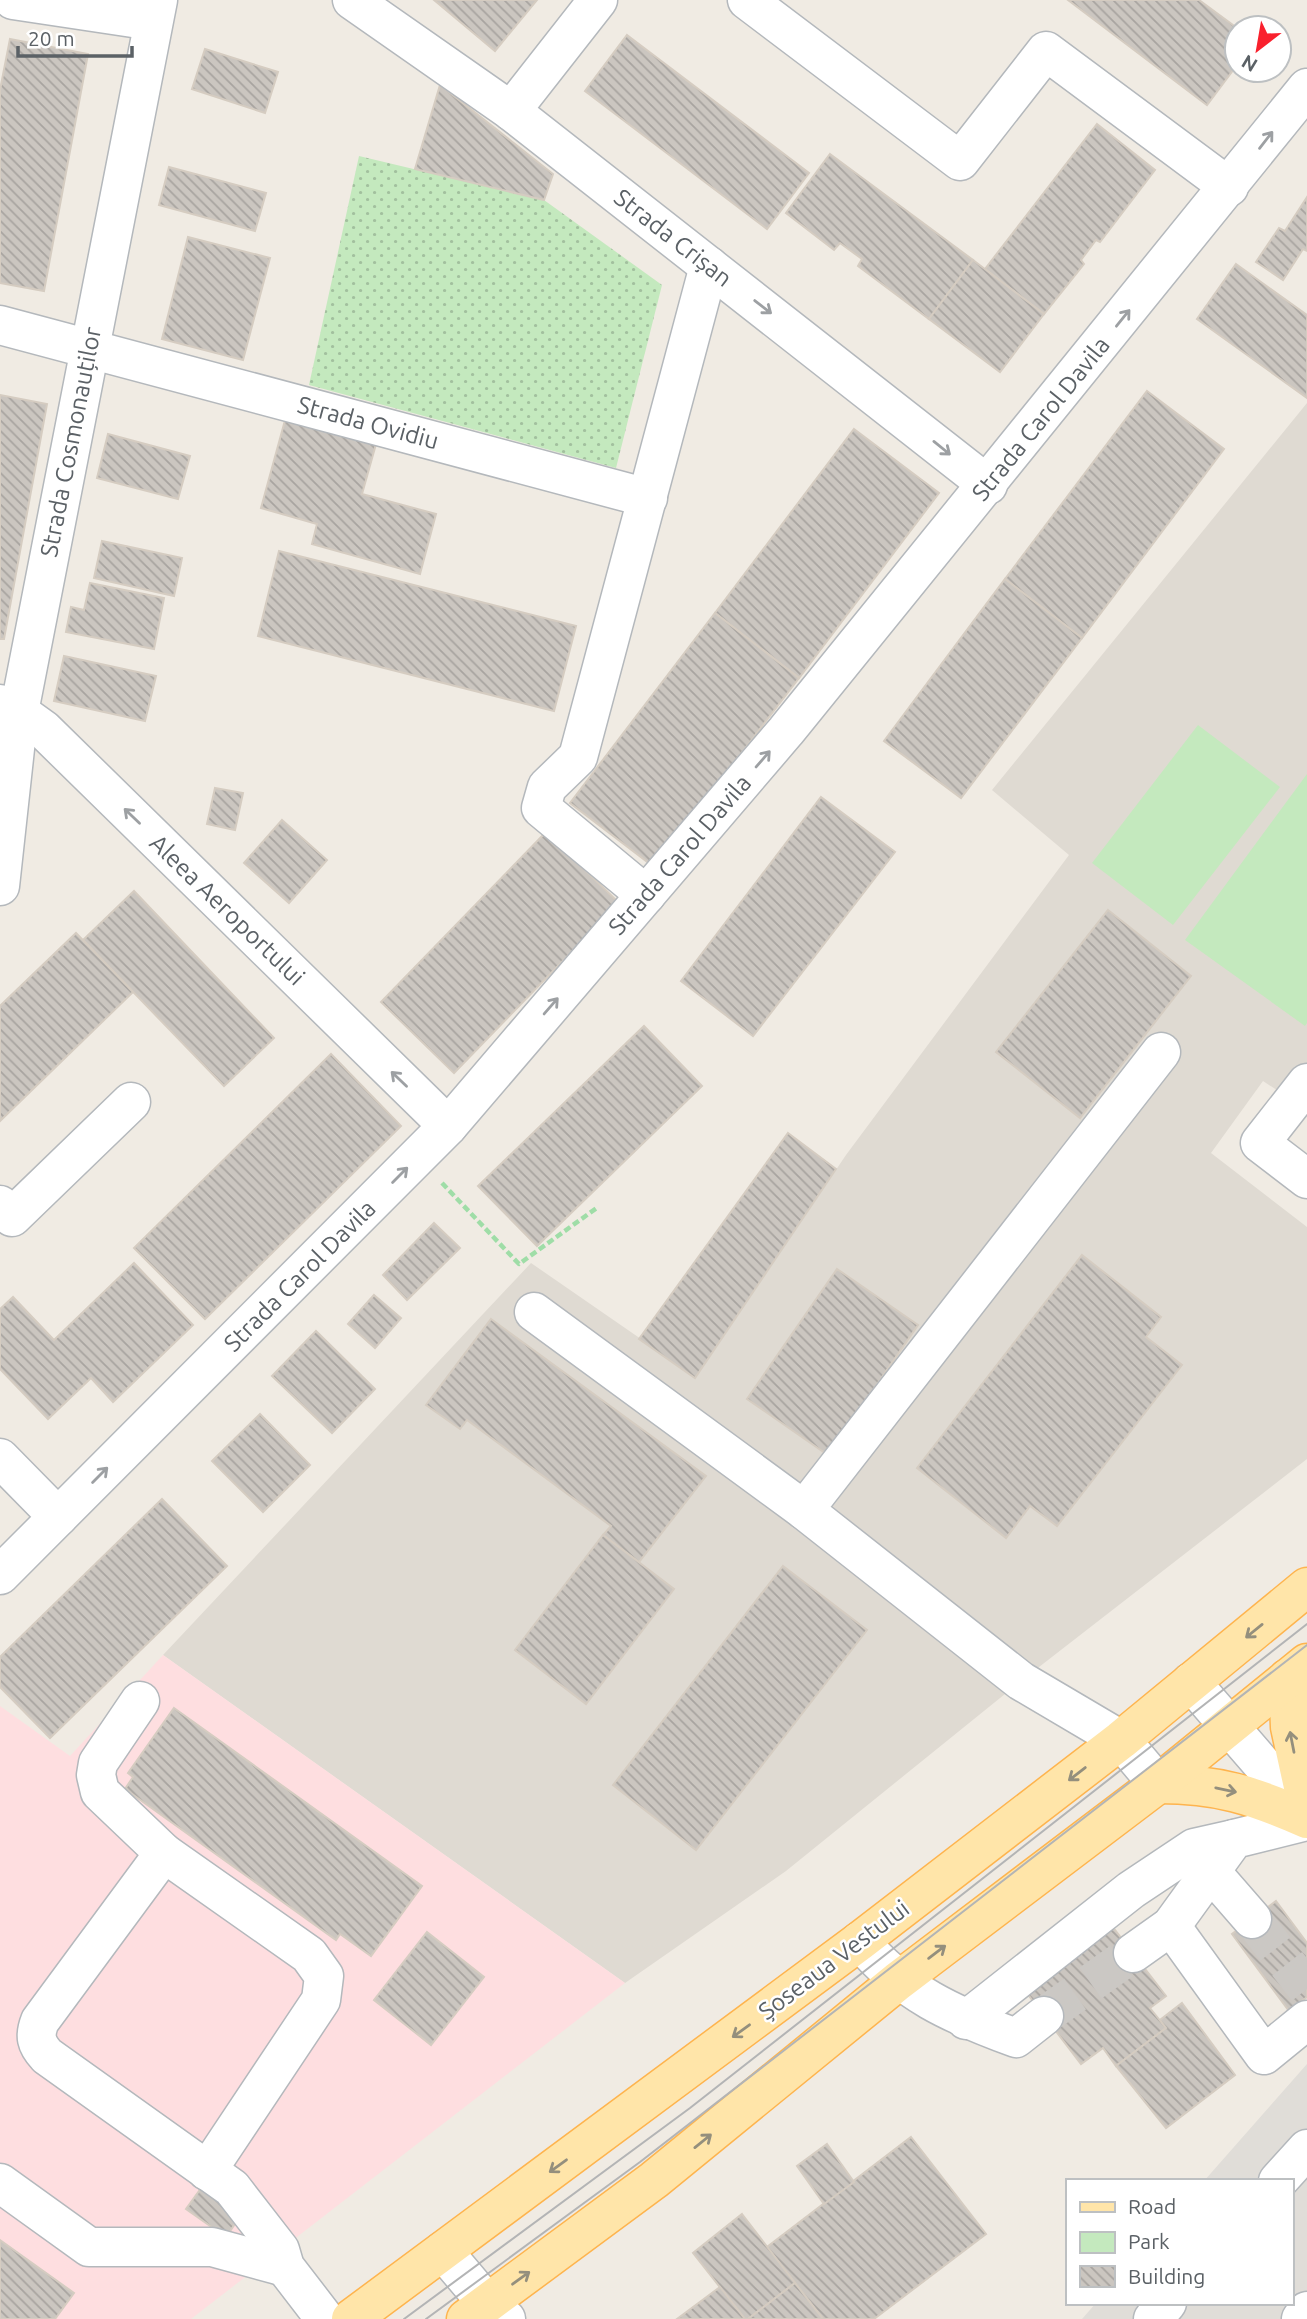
<svg xmlns="http://www.w3.org/2000/svg" width="1307" height="2319" font-family="Ubuntu,sans-serif">
<style>
.industrial{fill:#e0ddd8}
.education{fill:#dfdad2}
.medical{fill:#fedee0}
.green{fill:url(#green-dots)}
.pitch{fill:#c4e9be}
.building{fill:url(#building-back-hatch);stroke:#d5ccc1;stroke-width:2}
.lines{fill:none;stroke-linecap:round;stroke-linejoin:round}
.minor-tunnel{stroke:#cbc8c4;stroke-width:38;stroke-dasharray:38 19;stroke-linecap:butt}
.minor-casing{stroke:#b4b8bc;stroke-width:41}
.major-casing{stroke:#feb44e;stroke-width:41}
.path{stroke:#9fdda7;stroke-width:4.5;stroke-dasharray:7 3.5;stroke-linecap:butt}
.minor{stroke:#fff;stroke-width:38}
.major{stroke:#ffe5a9;stroke-width:38}
.tram{stroke:#b3b4b5;stroke-width:2}
.oneway{stroke:#9da0a3}
.oneway2{stroke:#948f7d}
.labels{text-anchor:middle;stroke-width:5;stroke-linejoin:round;paint-order:stroke}
.street-label{font-size:24px;fill:#5b6166;stroke:#fff}
</style>
<defs>
<pattern id="green-dots" width="8" height="8" patternUnits="userSpaceOnUse" patternTransform="scale(1.75)"><rect width="8" height="8" fill="#c4e9be"/><path d="M2 2h.1M6 6h.1" fill="none" stroke="#a2c09e" stroke-width="1.8" stroke-linecap="round"/></pattern>
<pattern id="building-back-hatch" width="6" height="6" patternUnits="userSpaceOnUse" patternTransform="scale(1.75)"><rect width="6" height="6" fill="#cbc6c0"/><path d="M-1 5l2 2M0 0l6 6M5-1l2 2" fill="none" stroke="#a8a4a0"/></pattern>
</defs>
<rect width="100%" height="100%" fill="#f0ebe3"/>
<path class="industrial" d="M1307 2064V2319H1082L1096 2303H1291V2181H1204Z"/>
<path class="education" d="M1307 403V1110L1263 1081 1211 1153 1307 1227V1459L1021 1681 786 1871 625 1983 163 1655 531 1263 696 1377 846 1155 1069 855 992 790Z"/>
<path class="medical" d="M163 1655 625 1983 191 2319H0V1706L70 1756Z"/>
<path class="green" d="M359 156 544 200 662 285 616 468 309 385Z"/>
<g class="pitch">
<path d="M1198 725 1280 787 1173 925 1092 863Z"/>
<path d="M1307 774V1023L1305 1026 1185 940Z"/>
</g>
<g class="building">
<path d="M434 0H537L495 51Z"/>
<path d="M1068 0H1199L1237 28V65L1207 105Z"/>
<path d="M627 35 809 173 767 229 585 91Z"/>
<path d="M10 39 88 54 44 291 0 283V90Z"/>
<path d="M205 49 278 72 265 113 192 89Z"/>
<path d="M440 85 553 174 544 200 415 169Z"/>
<path d="M1097 124 1155 170 1100 242 1096 240 1081 260 1084 264 1044 314 985 269Z"/>
<path d="M830 154 973 260 929 319 858 266 862 259 840 243 834 250 786 213Z"/>
<path d="M169 167 266 193 255 231 159 205Z"/>
<path d="M1307 197V251L1303 249 1283 280 1256 262 1279 228 1285 231Z"/>
<path d="M188 237 270 258 243 360 162 339Z"/>
<path d="M973 260 1044 314 1000 372 929 319Z"/>
<path d="M1236 264 1307 315V398L1197 319Z"/>
<path d="M1147 391 1224 449 1082 638 1005 579Z"/>
<path d="M0 395 47 404 4 639H0Z"/>
<path d="M287 413 378 437 362 494 436 514 420 574 312 544 317 524 261 508Z"/>
<path d="M854 429 939 493 799 678 715 613Z"/>
<path d="M108 434 190 456 178 499 97 478Z"/>
<path d="M102 541 182 558 174 596 94 578Z"/>
<path d="M279 551 576 626 554 711 258 636Z"/>
<path d="M1005 579 1082 638 961 798 884 741Z"/>
<path d="M90 583 164 598 154 649 66 632 71 607 84 610Z"/>
<path d="M715 613 799 678 654 867 570 803Z"/>
<path d="M64 656 156 676 145 721 54 701Z"/>
<path d="M215 788 243 793 235 830 207 824Z"/>
<path d="M821 797 895 852 753 1036 681 981Z"/>
<path d="M282 820 327 860 289 903 244 863Z"/>
<path d="M546 832 619 903 454 1073 381 1002Z"/>
<path d="M134 891 274 1038 224 1086 83 940Z"/>
<path d="M1108 910 1191 976 1080 1118 996 1052Z"/>
<path d="M76 933 133 992 0 1121V1006Z"/>
<path d="M644 1026 702 1086 537 1246 478 1186Z"/>
<path d="M331 1054 401 1126 205 1319 134 1248Z"/>
<path d="M788 1133 836 1169 695 1378 639 1339Z"/>
<path d="M434 1223 460 1248 407 1300 383 1275Z"/>
<path d="M1082 1255 1161 1317 1146 1337 1182 1365 1057 1526 1030 1506 1006 1538 917 1468Z"/>
<path d="M134 1263 193 1325 113 1402 91 1378 48 1419 0 1369V1309L13 1297 54 1340Z"/>
<path d="M837 1269 918 1325 828 1455 747 1399Z"/>
<path d="M374 1295 401 1318 375 1348 348 1324Z"/>
<path d="M491 1319 706 1476 639 1562 603 1535 611 1526 467 1420 460 1429 426 1405Z"/>
<path d="M316 1331 375 1389 332 1433 272 1376Z"/>
<path d="M260 1414 310 1465 263 1512 212 1461Z"/>
<path d="M162 1499 227 1566 50 1738 0 1687V1657Z"/>
<path d="M603 1535 674 1589 586 1704 515 1650Z"/>
<path d="M783 1566 867 1630 696 1850 613 1785Z"/>
<path d="M174 1708 422 1886 371 1956 340 1934 336 1940 125 1789 133 1777 128 1773Z"/>
<path d="M1276 1901 1307 1943V1997L1289 2011 1232 1934Z"/>
<path d="M1112 1926 1166 1996 1150 2008 1166 2028 1116 2066 1103 2048 1081 2064 1026 1992Z"/>
<path d="M427 1932 484 1977 431 2045 374 2000Z"/>
<path d="M1182 2003 1235 2075 1166 2128 1116 2066 1166 2028 1160 2020Z"/>
<path d="M911 2137 986 2234 874 2319H823L767 2247Z"/>
<path d="M827 2144 854 2182 824 2204 797 2166Z"/>
<path d="M202 2187 241 2215 226 2237 186 2209Z"/>
<path d="M742 2214 795 2283 748 2319H745L693 2253Z"/>
<path d="M0 2240 74 2293 55 2319H0Z"/>
<path d="M795 2283 823 2319H748Z"/>
<path d="M720 2287 745 2319H677Z"/>
</g>
<g class="lines">
<g class="minor-tunnel">
<path d="M1252 1919 1307 1989"/>
<path d="M1044 2016 1133 1953"/>
</g>
<g class="minor-casing">
<g id="minor">
<path d="M13 0 153 21"/>
<path d="M352 0 511 111 988 485"/>
<path d="M747 0 960 161 1046 51 1229 187"/>
<path d="M511 111 598 0"/>
<path d="M0 325 648 498"/>
<path d="M0 704 19 712 44 730 448 1126"/>
<path d="M0 886 19 712 158 0"/>
<path d="M646 895 541 808 547 787 578 757 709 266"/>
<path d="M1307 1083 1260 1143 1307 1179"/>
<path d="M0 1205 12 1217 131 1102"/>
<path d="M534 1312 804 1510"/>
<path d="M0 1458 58 1517"/>
<path d="M0 1575 448 1126 786 731 1307 88"/>
<path d="M1191 1682 1307 1816"/>
<path d="M140 1701 98 1763 96 1775 100 1792 164 1853 309 1955 324 1976 321 2000 207 2171"/>
<path d="M1158 1784 1121 1740 1021 1681 804 1510 1161 1052"/>
<path d="M164 1853 40 2021C34 2036 36 2044 47 2056L232 2188 280 2250 285 2267 325 2319"/>
<path d="M1212 1873 1252 1919"/>
<path d="M1171 1926 1264 2055 1307 2020"/>
<path d="M860 1941C903 1993 953 2015 1016 2038L1044 2016"/>
<path d="M1133 1953 1171 1926 1234 1839 1307 1821"/>
<path d="M966 2020 1131 1890 1194 1848 1234 1839"/>
<path d="M1278 2181 1307 2149"/>
<path d="M0 2183 89 2247H212L285 2267"/>
<path d="M443 2251 487 2303 506 2319"/>
<path d="M1153 2319 1167 2303"/>
<path d="M1301 2319 1307 2311"/>
</g>
</g>
<g class="major-casing">
<g id="major">
<path d="M1288 1678 1290 1727 1307 1805"/>
<path d="M1158 1784C1219 1784 1252 1795 1307 1819"/>
<path d="M351 2319 860 1941 1121 1740 1307 1587"/>
<path d="M466 2319 654 2180 898 1981 1158 1784 1307 1663"/>
</g>
</g>
<path class="path" d="M442 1183 519 1264 598 1207"/>
<use href="#minor" class="minor"/>
<use href="#major" class="major"/>
<g class="tram">
<path d="M404 2319 690 2108 1307 1624"/>
<path d="M426 2319 640 2162 1307 1645"/>
</g>
</g>
<defs><path id="oneway-shaft" d="M-6 0H5M1.5-3L5.5 0L1.5 3" fill="none" stroke-width="1.6" stroke-linecap="round" stroke-linejoin="round" transform="scale(1.75)"/></defs>
<g class="oneway">
<use href="#oneway-shaft" transform="translate(1266 140) rotate(-52)"/>
<use href="#oneway-shaft" transform="translate(763 307) rotate(38)"/>
<use href="#oneway-shaft" transform="translate(1123 318) rotate(-51)"/>
<use href="#oneway-shaft" transform="translate(942 448) rotate(39)"/>
<use href="#oneway-shaft" transform="translate(763 759) rotate(-49)"/>
<use href="#oneway-shaft" transform="translate(132 816) rotate(-136)"/>
<use href="#oneway-shaft" transform="translate(551 1006) rotate(-49)"/>
<use href="#oneway-shaft" transform="translate(399 1079) rotate(-136)"/>
<use href="#oneway-shaft" transform="translate(400 1175) rotate(-45)"/>
<use href="#oneway-shaft" transform="translate(100 1475) rotate(-45)"/>
</g>
<g class="oneway2">
<use href="#oneway-shaft" transform="translate(1254 1631) rotate(141)"/>
<use href="#oneway-shaft" transform="translate(1292 1742) rotate(-101)"/>
<use href="#oneway-shaft" transform="translate(1077 1774) rotate(142)"/>
<use href="#oneway-shaft" transform="translate(1226 1790) rotate(12)"/>
<use href="#oneway-shaft" transform="translate(937 1952) rotate(-37)"/>
<use href="#oneway-shaft" transform="translate(741 2031) rotate(144)"/>
<use href="#oneway-shaft" transform="translate(703 2141) rotate(-39)"/>
<use href="#oneway-shaft" transform="translate(558 2166) rotate(144)"/>
<use href="#oneway-shaft" transform="translate(521 2278) rotate(-36)"/>
</g>
<g class="labels">
<g class="street-label">
<text transform="translate(673 238) rotate(38)" y="8">Strada Crișan</text>
<text transform="translate(1041 419) rotate(-51)" y="8">Strada Carol Davila</text>
<text transform="translate(368 423) rotate(15)" y="8">Strada Ovidiu</text>
<text transform="translate(71 442) rotate(-79)" y="8">Strada Cosmonauților</text>
<text transform="translate(680 855) rotate(-49)" y="8">Strada Carol Davila</text>
<text transform="translate(227 910) rotate(44)" y="8">Aleea Aeroportului</text>
<text transform="translate(300 1276) rotate(-45)" y="8">Strada Carol Davila</text>
<text transform="translate(834 1960) rotate(-37)" y="8">Șoseaua Vestului</text>
</g>
</g>
<rect x="1066" y="2179" width="228" height="126" fill="#ffffff" stroke="#bdc0c2" stroke-width="2"/>
<rect x="1080" y="2202" width="35" height="10" fill="#ffe5a9" stroke="#bdc0c2" stroke-width="2"/>
<text x="1128" y="2214" font-size="21" fill="#5b6166">Road</text>
<rect x="1080" y="2232" width="35" height="21" fill="#c4e9be" stroke="#bdc0c2" stroke-width="2"/>
<text x="1128" y="2249" font-size="21" fill="#5b6166">Park</text>
<rect x="1080" y="2266" width="35" height="21" fill="url(#building-back-hatch)" stroke="#bdc0c2" stroke-width="2"/>
<text x="1128" y="2284" font-size="21" fill="#5b6166">Building</text>
<g transform="translate(1258 49) rotate(211)"><circle r="33" fill="#ffffff" stroke="#bdc0c2" stroke-width="2"/>
<path d="M0-5L12 26L0 18L-12 26Z" fill="#f9202d"/>
<text y="-10" font-size="19" font-weight="bold" text-anchor="middle" fill="#5b6166">N</text>
</g>
<path d="M18 46v10h114v-10" fill="none" stroke="#5b6166" stroke-width="3.5"/>
<text x="28" y="46" font-size="21" fill="#5b6166" stroke="#ffffff" stroke-width="5" paint-order="stroke">20 m</text>
</svg>
